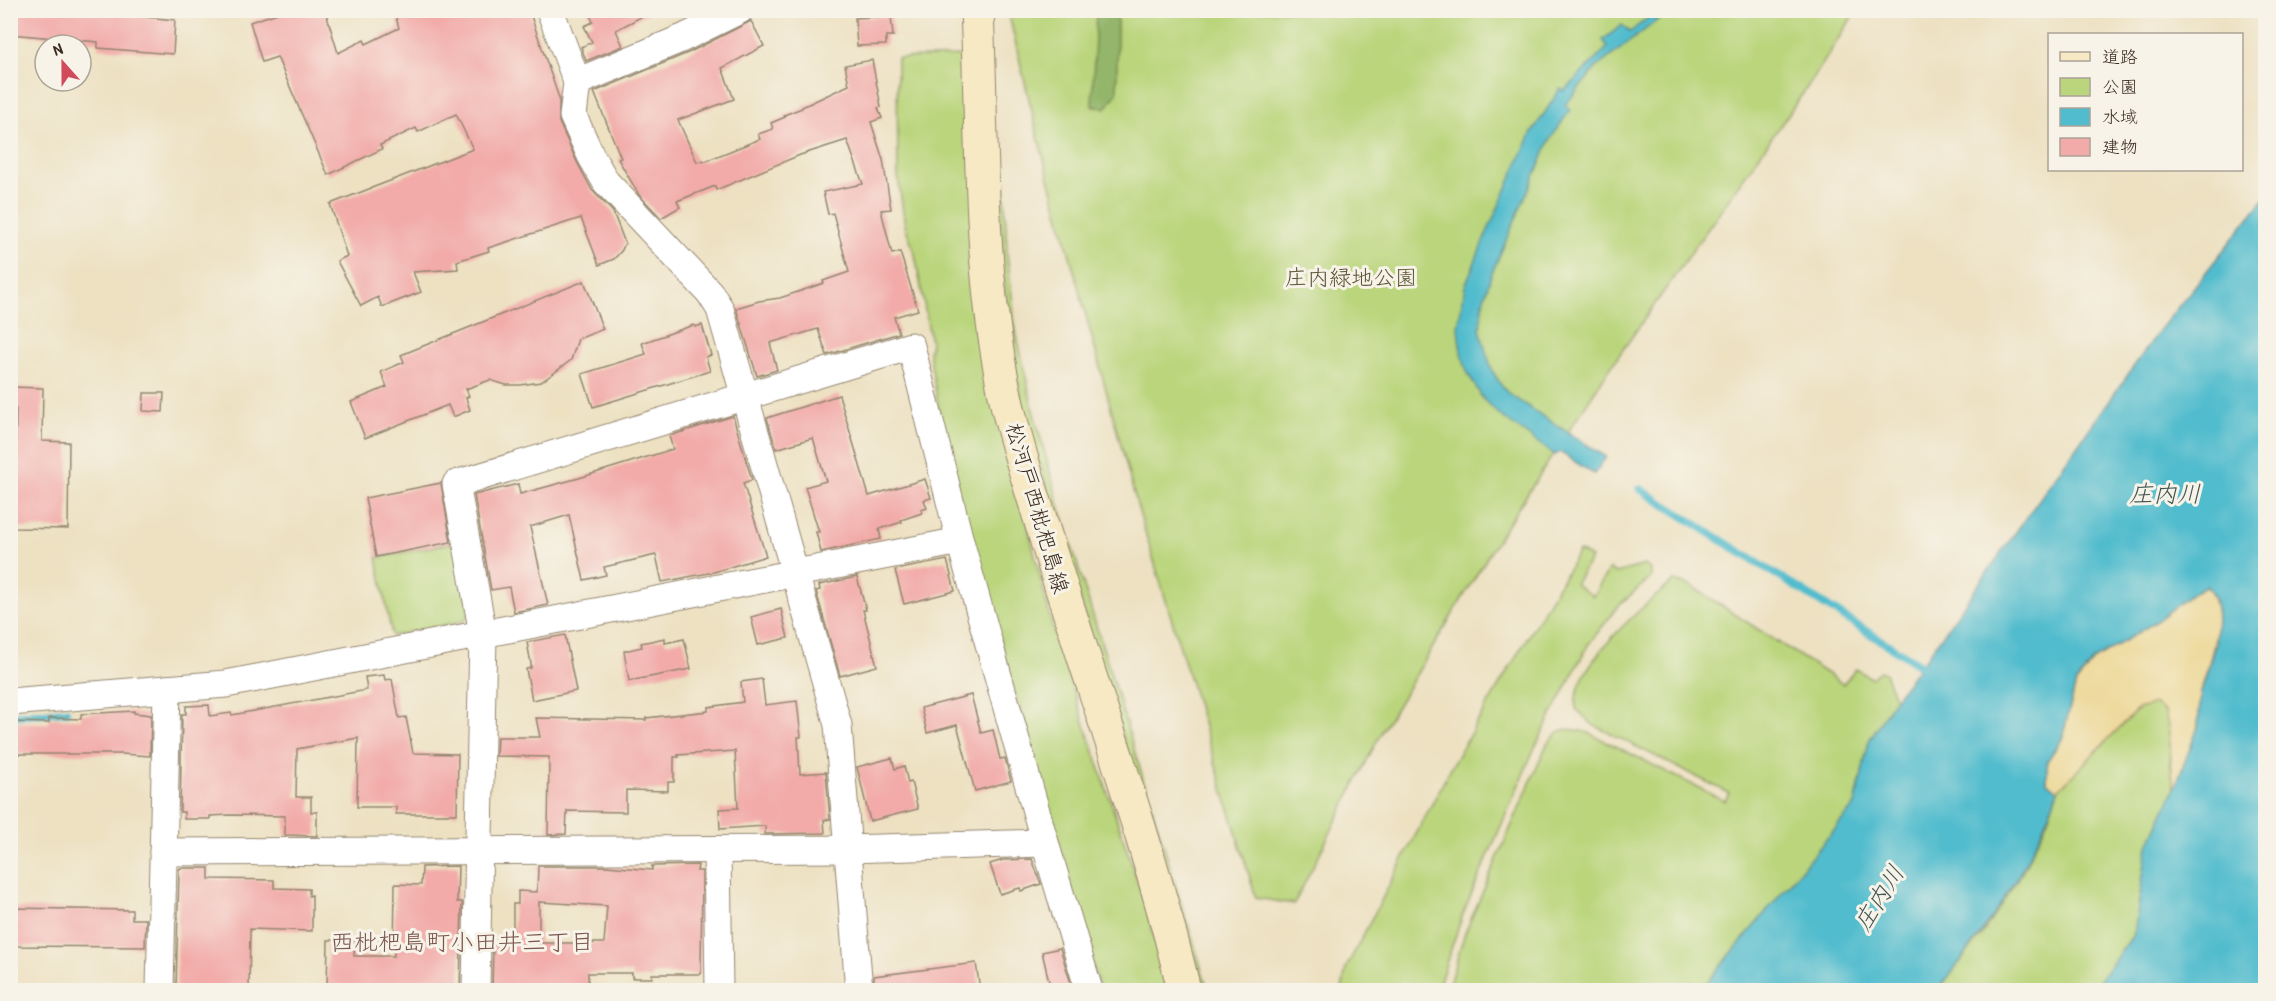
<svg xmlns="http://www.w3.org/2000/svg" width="2276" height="1001" font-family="'Patrick Hand','Klee One',sans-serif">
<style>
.green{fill:#bad57b;stroke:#7a804c;stroke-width:1.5}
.forest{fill:#93b66b;stroke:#677044;stroke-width:1.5}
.sand{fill:#eeda9e;stroke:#94825e;stroke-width:1.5}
.water{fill:#51bccd;stroke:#467376;stroke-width:1.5}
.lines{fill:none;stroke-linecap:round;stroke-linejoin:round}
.stream{stroke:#51bccd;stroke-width:8}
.building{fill:#f2aba9;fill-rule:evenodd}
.minor-casing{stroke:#948670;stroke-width:29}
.secondary-casing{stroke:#948670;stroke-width:35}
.minor{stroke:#fff;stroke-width:27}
.secondary{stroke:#f6e9c3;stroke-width:33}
.labels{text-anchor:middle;stroke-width:6;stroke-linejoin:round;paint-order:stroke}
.park-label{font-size:22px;fill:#5b5535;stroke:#f7f3e8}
.street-label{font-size:22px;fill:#3b2a1e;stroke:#f7f3e8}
.water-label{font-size:24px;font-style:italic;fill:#425653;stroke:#f7f3e8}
.neighbourhood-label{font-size:24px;fill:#7b574f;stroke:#f7f3e8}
</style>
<rect width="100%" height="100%" fill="#f7f3e8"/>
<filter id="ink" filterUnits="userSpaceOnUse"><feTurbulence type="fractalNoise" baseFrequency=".0167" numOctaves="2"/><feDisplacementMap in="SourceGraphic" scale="12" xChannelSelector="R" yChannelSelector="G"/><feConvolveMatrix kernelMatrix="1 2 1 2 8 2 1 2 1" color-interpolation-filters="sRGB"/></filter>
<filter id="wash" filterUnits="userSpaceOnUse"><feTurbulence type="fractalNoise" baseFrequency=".008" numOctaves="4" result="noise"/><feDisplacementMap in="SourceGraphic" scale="24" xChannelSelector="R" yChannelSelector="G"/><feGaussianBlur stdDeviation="1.35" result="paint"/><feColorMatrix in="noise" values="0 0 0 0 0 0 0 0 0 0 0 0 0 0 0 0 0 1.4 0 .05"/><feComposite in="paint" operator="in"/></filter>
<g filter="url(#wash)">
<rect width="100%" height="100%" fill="#ede1c2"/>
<g class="green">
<path d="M1008 11H1856L1813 79 1610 368 1503 531 1382 731 1294 904 1256 898 1137 505 1038 137Z"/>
<path d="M963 56 1014 469 1054 633 1146 906 1168 990H1100L960 501 940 417 929 352 931 343 915 254 905 225 898 176 897 58Z"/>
<path d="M998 143 1003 161 1007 252 1016 332 1034 414 1059 505 1208 990H1199L1025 415 1008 334 996 154Z"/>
<path d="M456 542 470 613 464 621 392 636 377 558Z"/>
<path d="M1579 551 1591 558 1575 584 1593 596 1609 569 1616 573 1645 565 1651 570V578L1619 605 1588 645 1535 747 1463 914 1437 990H1342L1346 968 1456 758Z"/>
<path d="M1674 581 1691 586 1843 684 1856 669 1871 678 1880 671 1885 673 1895 698 1869 741 1855 805 1701 990H1447L1465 933 1547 744C1561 726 1568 727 1589 733L1725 801 1729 793 1593 725 1576 709C1570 667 1644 605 1674 581Z"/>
<path d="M2154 704 2165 712 2171 734 2170 762 2174 790 2147 850 2134 934 2097 984 2095 990H1938L1985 930 2022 872 2047 822 2058 790 2138 709Z"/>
</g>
<path class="forest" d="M1096 11H1117V93L1106 108 1092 106Z"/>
<path class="sand" d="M2207 585C2229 621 2209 655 2201 692 2199 704 2200 717 2197 729 2191 750 2182 770 2174 790 2170 764 2172 738 2165 712L2154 704 2138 709 2058 790 2047 782V761L2062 739 2076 683 2095 659 2155 622 2193 593Z"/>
<g class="water">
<path d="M1658 10 1669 11 1597 67 1565 105 1570 110 1550 140 1491 275 1483 302 1480 329 1486 352 1493 372 1503 388 1513 397 1606 457 1594 474 1560 452 1555 455 1502 417 1483 399 1467 372 1460 346 1458 327 1465 286 1489 228 1531 134 1560 89 1564 91 1608 47 1603 40 1622 25 1630 32Z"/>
<path d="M2265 198V990H2095L2097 984 2134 934 2147 850 2174 790 2198 727 2201 693 2215 645 2217 617 2215 598 2207 585 2193 593 2155 622 2095 659 2076 682 2062 739 2047 761V782L2058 790C2032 865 1987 928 1938 990H1701L1855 805 1869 741 1895 698 1927 657 2159 331Z"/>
</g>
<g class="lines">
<g class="stream">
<path d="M1640 489 1928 670"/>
<path d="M12 716 66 711"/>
</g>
</g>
<g id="blocks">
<g class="building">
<path d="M12 10H75L175 20 173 54 98 48V42L10 34Z"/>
<path d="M287 10H325L338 53 364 40 366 44 399 28 394 10H529L559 98V122L577 162 592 190 613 212 625 243 622 250 614 259 599 265 581 218 488 248 489 251 457 261 458 269 413 272 421 292 382 307 378 297 361 306 337 261 347 256 330 204 473 149 456 114 418 132 416 128 380 145 382 149 328 175 277 57 262 62 250 22Z"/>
<path d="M588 10H654L616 30 623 46 586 61 581 47 592 42 584 26 593 22Z"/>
<path d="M891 16 893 36H886V45L857 46 855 18Z"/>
<path d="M751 21 764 46 722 68 734 99 678 120 697 162 703 160V162L760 139 758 134 773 129 771 123 785 117 784 115 802 108V107L849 85 845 65 872 60 881 107 878 108 882 118 871 122 883 160 891 209 881 210 892 254 900 252 918 310 894 317 899 333 827 355 818 329 770 343 777 370 757 376 736 308 759 301 780 298 824 283 823 281 849 272 833 213 828 214 823 192 863 184 847 140 800 155 716 190 715 186 677 201 680 207 661 218 639 195 618 159 621 158 594 92 690 52Z"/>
<path d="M584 281 603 329 578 339 571 360 554 373 541 382 520 385H506L490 380 466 389 469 396 466 398 470 410 453 417 448 405 365 438 351 402 387 387 381 372 404 362 401 355Z"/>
<path d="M694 325 695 327 702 325 711 355 706 357 710 371 593 407 582 374 646 354 642 343Z"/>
<path d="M10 387 43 388 42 441 69 442 68 529 14 528 16 409H10Z"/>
<path d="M144 393H164L163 412 143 411Z"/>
<path d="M839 395 869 496 925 479 931 498 924 500 927 508 921 510 922 513 901 520 902 522 879 529 881 539 821 552 816 532H819L805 487 826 481 813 438 776 449 767 418Z"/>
<path d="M733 416 752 480 743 483 766 556 714 572 662 582 656 555 604 567 606 575 584 580 569 515 530 527 548 605 514 612 509 587 491 590 474 495 518 484 520 494 579 478 673 449 669 436Z"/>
<path d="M441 483 451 542 376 557 365 498Z"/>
<path d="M947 560 955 591 904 604 895 570Z"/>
<path d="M857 577 866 610H863L877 666 840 676 816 591 820 590 819 585Z"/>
<path d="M781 609 788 638 758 645 751 617Z"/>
<path d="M565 635 576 691 532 700 526 669 531 668V664L527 642Z"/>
<path d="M665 638V643L684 639 691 669 629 681 624 651 642 647 641 643Z"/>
<path d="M384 675 385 680 392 679 399 718 406 717 413 753 458 754 457 814H396V807H357L358 738 297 749 296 797H311V812H317V836L285 835V816L230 815 210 816V819H184V812H180L182 714H186V706L209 705 210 716 231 713 232 715 367 690 365 677Z"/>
<path d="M762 679 765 705 797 701 801 737H798L800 774 826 772 830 819 824 820 825 833 765 834V826L720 829 719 809 738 808 735 751 678 755 679 757H674V782H668V791L626 790V812L567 811 566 834 548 835 549 757 496 756 497 737H540L536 718 646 720V718L708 711V707L743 702 741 682Z"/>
<path d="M971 695 981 733 993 730 1000 759 1005 758 1011 781 975 791 957 725 927 733 921 708Z"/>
<path d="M134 711V713L151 715 150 756 122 754H10V722L49 723V718L81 719V714Z"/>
<path d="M892 758 895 769 904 766 908 783 911 782 918 809 870 821 857 767Z"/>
<path d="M1032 859 1041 884 1021 891 1020 888 1000 894 990 864 1003 860Z"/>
<path d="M698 865 697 871H702L701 974H652V978H632V973H588V990H492L493 945H507V940H513V904H518V891L537 892 538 866H606L652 870V866ZM539 902 607 906 604 943H539Z"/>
<path d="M458 866 457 902H462L460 990H327L328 940H355L354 956H394L395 884 421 885 422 867Z"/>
<path d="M181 868H209V879L274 880V888L309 889V896L312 895V931L250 929 249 990H176L179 869Z"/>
<path d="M10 908 132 910V919H146L145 947 10 946Z"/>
<path d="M1060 948 1073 990H1051L1042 952Z"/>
<path d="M976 963 980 990H874V976Z"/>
</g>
</g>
</g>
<g filter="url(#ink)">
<use href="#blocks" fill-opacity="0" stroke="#948670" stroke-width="1.5"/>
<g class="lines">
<g class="minor-casing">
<g id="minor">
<path d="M550 10 577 82 573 116 591 156 606 182 710 293 720 309 838 725 859 990"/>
<path d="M577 82 683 38 740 10"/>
<path d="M10 702 226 684 960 541"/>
<path d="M717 850 719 990"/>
<path d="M163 852 848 849 1045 843"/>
<path d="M160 990 167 689"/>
<path d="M476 990 483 634 456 484 911 346 960 541 1045 843 1089 990"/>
</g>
</g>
<g class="secondary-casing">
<path id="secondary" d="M977 10C983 142 978 274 1007 404 1017 448 1032 491 1045 535 1091 687 1148 836 1184 990"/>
</g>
<use href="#minor" class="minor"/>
<use href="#secondary" class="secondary"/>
</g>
</g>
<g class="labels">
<g class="park-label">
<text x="1351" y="285">庄内緑地公園</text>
</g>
<g class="street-label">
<text transform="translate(1038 508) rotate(74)" y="8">松河戸西枇杷島線</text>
</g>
<g class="water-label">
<text x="2165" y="502">庄内川</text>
<text transform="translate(1879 898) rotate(-58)" y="8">庄内川</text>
</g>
<g class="neighbourhood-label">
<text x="462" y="950">西枇杷島町小田井三丁目</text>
</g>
</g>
<rect width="2276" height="1001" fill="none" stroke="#f7f3e8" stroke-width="36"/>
<rect x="2048" y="33" width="195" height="138" fill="#f7f3e8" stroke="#aca397" stroke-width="1.5"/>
<rect x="2060" y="52" width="30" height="9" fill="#f6e9c3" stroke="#aca397" stroke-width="1.5"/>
<text x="2102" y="63" font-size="18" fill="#3b2a1e">道路</text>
<rect x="2060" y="78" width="30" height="18" fill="#bad57b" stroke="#aca397" stroke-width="1.5"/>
<text x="2102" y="93" font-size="18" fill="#3b2a1e">公園</text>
<rect x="2060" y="108" width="30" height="18" fill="#51bccd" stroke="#aca397" stroke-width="1.5"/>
<text x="2102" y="123" font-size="18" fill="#3b2a1e">水域</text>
<rect x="2060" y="138" width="30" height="18" fill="#f2aba9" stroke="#aca397" stroke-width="1.5"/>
<text x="2102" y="153" font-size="18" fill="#3b2a1e">建物</text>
<g transform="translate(63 63) rotate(339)"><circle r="28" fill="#f7f3e8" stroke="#aca397" stroke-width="1.5"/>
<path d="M0-4.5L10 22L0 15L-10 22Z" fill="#d1495b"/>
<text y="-9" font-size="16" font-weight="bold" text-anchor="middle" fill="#3b2a1e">N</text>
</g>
</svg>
